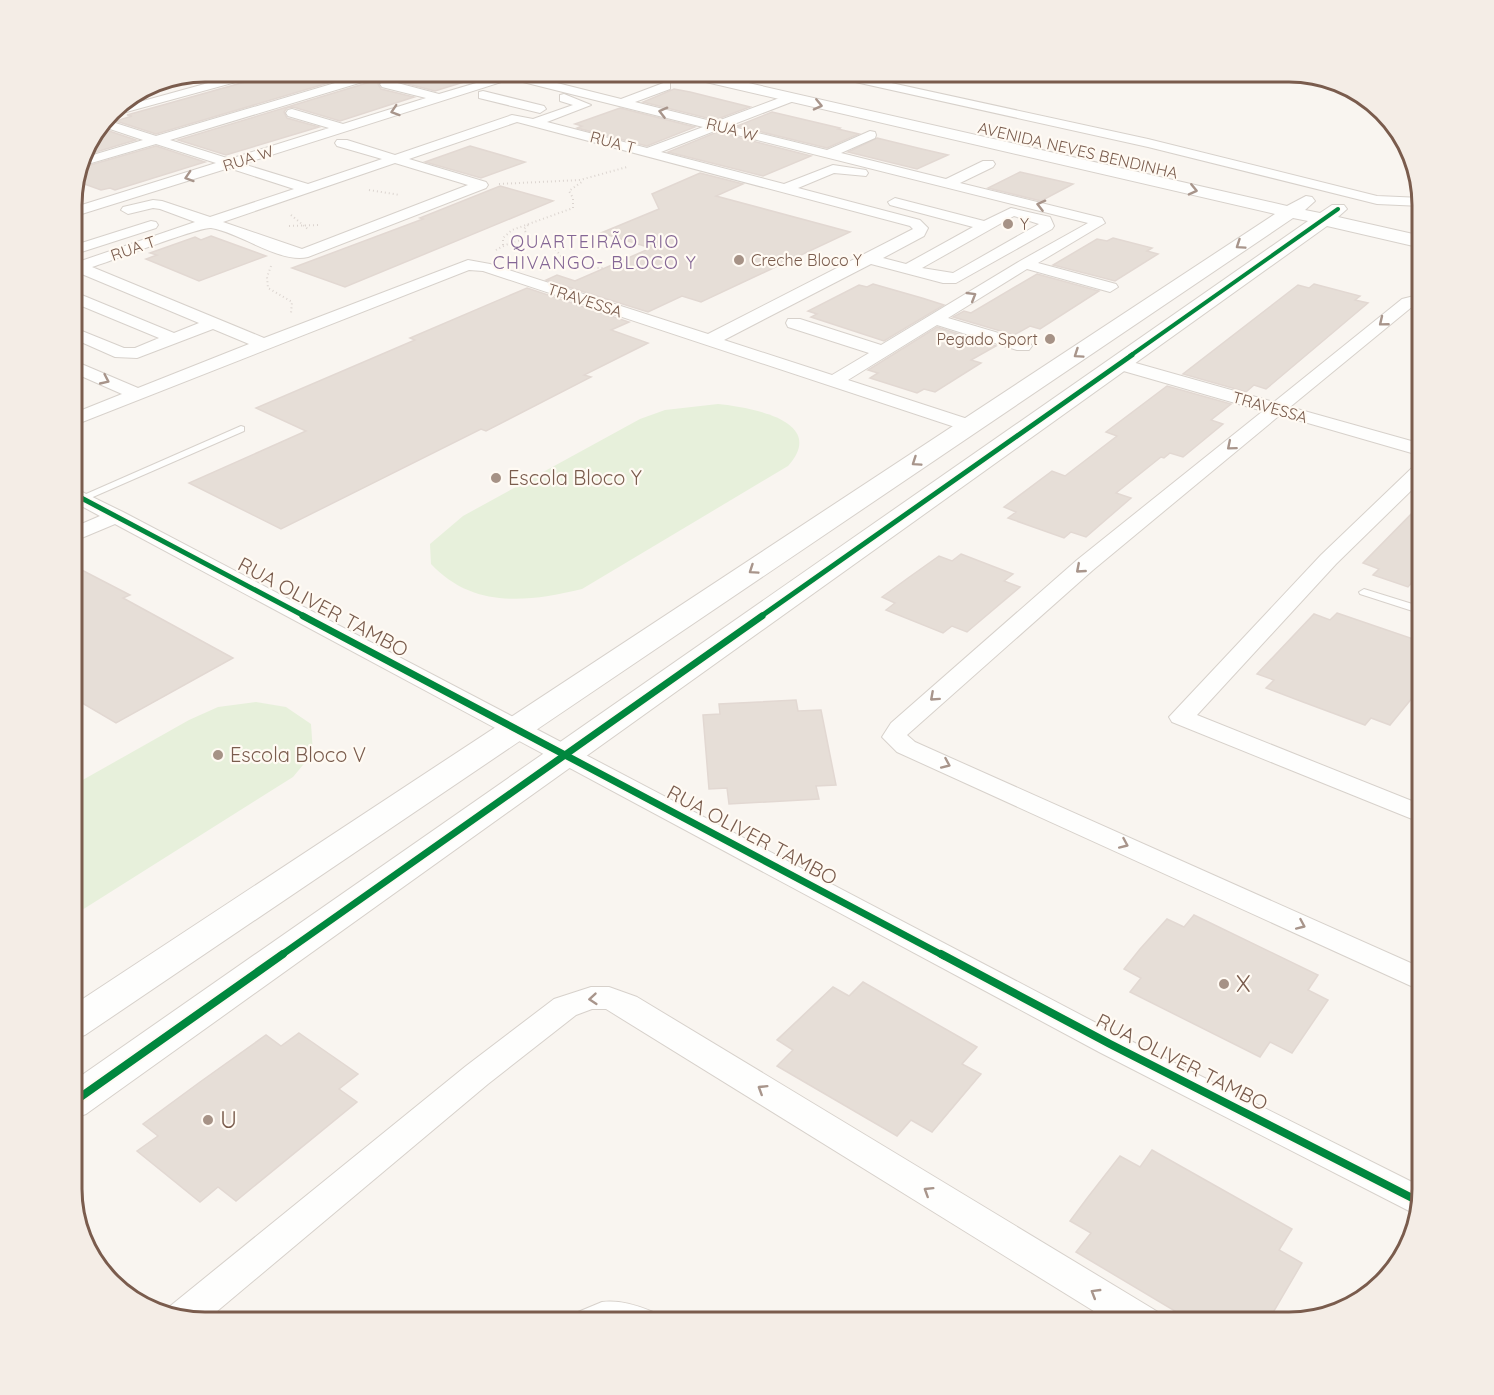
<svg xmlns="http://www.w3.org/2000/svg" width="1494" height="1395" font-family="Quicksand,sans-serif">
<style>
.green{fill:#e7f0db}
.building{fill:#e6ded7;stroke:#e2d8d2;stroke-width:1.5}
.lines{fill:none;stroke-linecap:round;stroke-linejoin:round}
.service-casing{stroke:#d7d1cb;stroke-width:2}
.minor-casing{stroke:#d7d1cb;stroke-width:2}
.tertiary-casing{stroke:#d7d1cb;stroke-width:2}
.path{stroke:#dcd5d0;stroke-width:2;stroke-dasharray:1 3;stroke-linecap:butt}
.service{fill:#fefefd;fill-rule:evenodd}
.minor{fill:#fefefd;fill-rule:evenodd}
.tertiary{fill:#fefefd;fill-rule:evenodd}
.cycleway-far3-casing{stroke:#fffaf3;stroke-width:6}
.cycleway-far2-casing{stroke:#fffaf3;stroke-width:8}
.cycleway-far1-casing{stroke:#fffaf3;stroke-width:10}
.cycleway-casing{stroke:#fffaf3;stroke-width:12}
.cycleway-far3{stroke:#00873e;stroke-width:4}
.cycleway-far2{stroke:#00873e;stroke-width:5}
.cycleway-far1{stroke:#00873e;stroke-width:7}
.cycleway{stroke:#00873e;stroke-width:8}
.oneway{stroke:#a8958b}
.poi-dot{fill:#a69286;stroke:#fffaf3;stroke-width:2}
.labels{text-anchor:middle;stroke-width:4.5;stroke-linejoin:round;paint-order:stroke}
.far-street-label{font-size:16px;fill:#7a5c4d;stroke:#fffaf3}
.far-poi-label{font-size:16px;fill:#7a5c4d;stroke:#fffaf3;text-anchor:start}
.far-neighbourhood-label{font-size:18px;letter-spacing:1.5px;fill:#846695;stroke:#fffaf3}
.poi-label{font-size:20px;fill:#7a5c4d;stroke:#fffaf3;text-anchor:start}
.street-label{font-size:20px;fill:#7a5c4d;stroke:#fffaf3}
.near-poi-label{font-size:24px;fill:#7a5c4d;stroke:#fffaf3;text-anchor:start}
.rim{fill:none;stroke:#7a5c4d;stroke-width:3}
</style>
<rect width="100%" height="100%" fill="#f9f5f0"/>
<g class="green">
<path d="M718 404C748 407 829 420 788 466L582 589C528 602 473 609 431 564L430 544 463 516 640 419 665 410Z"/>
<path d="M256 702 286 707 311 724 313 753 293 777 82 910 72 914V786L189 720 218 707Z"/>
</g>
<g class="building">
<path d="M393 72H476L477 78 435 91 385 78 378 84 381 89 414 97 340 121 293 107 287 108 284 112 287 118 319 127 226 155 178 140 390 76Z"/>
<path d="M277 73H290L328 83 156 134 116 121 132 116 127 115Z"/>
<path d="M674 89 690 92 750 107 715 120 643 102Z"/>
<path d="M620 108 695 127 647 146 577 128 582 126 575 124Z"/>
<path d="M772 112 840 128 838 129 859 134 827 148 737 126Z"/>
<path d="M100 128 136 140 83 156 86 146Z"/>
<path d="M717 132 811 156 763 176 668 152Z"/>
<path d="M877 138 922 149 948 155 917 169 848 152Z"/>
<path d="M156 146 205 162 115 190 110 188 101 190 76 181 80 168Z"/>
<path d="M470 146 525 162 481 178 425 162Z"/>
<path d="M1020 172 1073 184 1041 201 988 188Z"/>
<path d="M700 173 743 184 716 196 850 232 701 302 682 296 648 312 546 280 557 275 575 281 651 248 601 233 659 209 652 194Z"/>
<path d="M500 186 553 201 345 287 292 268 423 219 420 218Z"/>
<path d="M211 236 266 256 199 281 146 259 157 255 150 253 195 237 201 240Z"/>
<path d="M1113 238 1152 248 1147 251 1158 254 1115 281 1053 265 1097 239 1107 241Z"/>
<path d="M1037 274 1099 291 1040 329 1030 326 1014 335 953 317 964 311 971 313Z"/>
<path d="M873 284 922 298 944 305 884 341 811 317 817 314 808 311 859 285 867 287Z"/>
<path d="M1314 284 1360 296 1355 300 1368 303 1266 389 1254 385 1246 392 1183 374 1298 285 1309 288Z"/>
<path d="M527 288 629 322 611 330 648 343 584 375 591 377 486 431 481 429 281 529 189 483 306 431 256 408 415 340 410 338Z"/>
<path d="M937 327 996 346 971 360 981 363 935 392 924 389 917 393 870 378 878 373 868 370Z"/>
<path d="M1167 386 1231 404 1211 420 1223 424 1183 457 1170 453 1164 458 1161 457 1116 493 1131 498 1086 537 1071 532 1064 538 1008 518 1016 512 1004 507 1052 471 1065 476 1117 436 1106 432Z"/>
<path d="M1422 503V571L1408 587 1373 575 1379 569 1363 563Z"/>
<path d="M961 554 1013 574 1004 581 1020 587 967 632 952 626 943 633 886 610 895 603 882 597 908 578 939 556 952 561Z"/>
<path d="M72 565 130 595 123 598 233 658 116 723 72 697Z"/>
<path d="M1337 613 1422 642V686L1390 725 1371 718 1365 725 1303 702 1266 688 1274 680 1257 674 1314 614 1330 620Z"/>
<path d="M796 700 798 711 821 710 836 785 816 786 819 799 729 804 727 788 709 789 703 715 720 714 719 704Z"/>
<path d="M1194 915 1318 975 1308 990 1328 1000 1292 1053 1270 1042 1260 1057 1130 992 1141 978 1124 969 1140 949 1167 919 1184 927Z"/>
<path d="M863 982 977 1047 962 1064 981 1074 932 1132 911 1120 897 1136 777 1066 793 1050 777 1040 833 987 849 996Z"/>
<path d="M299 1033 358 1074 339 1089 357 1102 236 1201 218 1187 200 1202 137 1151 158 1136 143 1124 200 1082 266 1035 281 1046Z"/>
<path d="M1152 1150 1292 1229 1279 1250 1302 1263 1267 1323H1195L1076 1252 1091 1233 1070 1221 1088 1197 1120 1156 1140 1167Z"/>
</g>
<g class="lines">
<g class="service-casing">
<g id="service">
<path d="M241 426 244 427V431L86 500 82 501 77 498Z"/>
<path d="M1364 589 1422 607V614L1360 594 1359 592Z"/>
</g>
</g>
<g class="minor-casing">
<g id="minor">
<path d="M248 72H267L265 74 108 117 114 109Z"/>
<path d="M372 72H391L389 74 170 140 230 159 329 128 288 116 286 113 288 110 292 109 343 124 426 98 382 87 380 84 386 80 439 94 513 72 621 99 666 82 670 83V89L635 102 715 122 790 94 794 95V101L729 126 827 150 870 131 875 132 876 135 875 138 841 153 946 179 983 161H993L995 164 993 167 960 183 1102 218 1105 223 1038 263 1116 284 1118 287 1110 292 1027 269 948 318 1029 342 1032 346 1029 350H1017L937 325 848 380 977 422 979 426 977 430 970 432 483 271 469 270 72 426V414L122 394 72 372V360L138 388 249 344 213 329 137 358 115 357 72 338V327L124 348H135L159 338 72 302V291L174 333 199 323 77 272 72 274V260L78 262 195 222 160 209 153 208 128 214 121 210 123 207 153 200 162 201 210 217 294 189 229 168 72 217V208L216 163 156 144 81 166 83 158 143 140 101 126 106 120 156 136ZM511 79 703 127 647 148 547 122 591 105 564 94 560 95V101L573 105 533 119 512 115 395 155 347 140H337L335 143 337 146 382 159 308 184 243 164ZM517 122 910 226 913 229 708 334 490 264 468 260 264 338 92 267C109 262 201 226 211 228 239 232 280 264 308 257L486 188 488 185 486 182 409 159ZM717 130 1088 223 1020 261 881 345 800 319H788L786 323 788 327 869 353 832 375 724 340 871 264 943 283H956L1052 229 1054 226 1050 217 1011 208 984 221 895 198 888 202 890 205 973 227 906 264 883 258 924 236 928 228 920 220 798 188 834 173 866 176 868 173 866 170 833 165 784 184 661 152ZM395 163 468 185 302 249 223 222ZM1014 216 1039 224 953 273 922 268Z"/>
<path d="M818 72H841L1148 139 1377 196 1422 198V206L1377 204 1148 147 824 75Z"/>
<path d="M483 91 544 106 546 109 540 113 479 98V92Z"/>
<path d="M151 221 156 222 158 225 156 228 72 255V246Z"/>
<path d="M1422 294V304L1413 306 1290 407 1422 444V456L1280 415 1093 570 907 735 915 742 1422 968V991L897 752 882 737 891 723 1077 560 1263 411 1113 368 1110 364 1113 360H1125L1274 402 1402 299Z"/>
<path d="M1422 463V480L1336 564 1197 715 1422 805V823L1172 722 1169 717 1321 555 1415 465Z"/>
<path d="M72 487 123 512 1121 1036 1422 1187 1417 1215 1099 1052 115 524 72 542V528L100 516 72 501Z"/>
<path d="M591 987H609L637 997 1158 1312 1163 1323H1113L606 1009H592L576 1015 488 1084 203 1323 165 1315 169 1307 466 1066 554 999Z"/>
<path d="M602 1302C620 1300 636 1305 653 1312L658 1323H573L578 1312Z"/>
</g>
</g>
<g class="tertiary-casing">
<path id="tertiary" d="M673 72H700L1287 206 1306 196 1312 197 1315 201 1305 210 1320 213 1332 205H1344L1347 209 1338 217 1422 236V248L1327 226 86 1114 72 1119V1082L1308 221 1293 218 85 1035 72 1039V1006L1275 214 680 76Z"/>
</g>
<g class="path">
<path d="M499 184 580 180 627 167"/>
<path d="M369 190 400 195"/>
<path d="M291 215 309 230"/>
<path d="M528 225 524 229 530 240"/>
<path d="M289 226 320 225"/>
<path d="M503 245V238L512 230 573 208V198L569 191 583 181"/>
<path d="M496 250C511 241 534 234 550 245 557 249 560 257 567 261 578 267 592 268 604 268"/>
<path d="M271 266 267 277 268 288 292 302 291 313"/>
</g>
<use href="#service" class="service"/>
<use href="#minor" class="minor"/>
<use href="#tertiary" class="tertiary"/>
<g class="cycleway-far3-casing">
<path id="cycleway-far3" d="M1130 356 1338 209"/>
</g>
<g class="cycleway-far2-casing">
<g id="cycleway-far2">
<path d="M72 493 306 617"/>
<path d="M760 617 1132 355"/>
</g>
</g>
<g class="cycleway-far1-casing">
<g id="cycleway-far1">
<path d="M303 616 944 956"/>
<path d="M280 956 762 616"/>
</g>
</g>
<g class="cycleway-casing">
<g id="cycleway">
<path d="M941 954 1110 1044 1420 1202"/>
<path d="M72 1103 283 954"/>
</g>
</g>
<use href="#cycleway-far3" class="cycleway-far3"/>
<use href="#cycleway-far2" class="cycleway-far2"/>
<use href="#cycleway-far1" class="cycleway-far1"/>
<use href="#cycleway" class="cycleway"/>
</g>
<defs><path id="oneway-chevron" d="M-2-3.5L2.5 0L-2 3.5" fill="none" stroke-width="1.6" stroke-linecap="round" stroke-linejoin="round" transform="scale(1.5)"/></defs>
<g class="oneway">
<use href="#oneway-chevron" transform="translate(818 105) rotate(13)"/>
<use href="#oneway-chevron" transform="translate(395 111) rotate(162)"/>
<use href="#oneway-chevron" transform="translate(663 112) rotate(-166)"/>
<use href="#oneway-chevron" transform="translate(189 177) rotate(162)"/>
<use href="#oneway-chevron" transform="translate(1193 190) rotate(13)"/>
<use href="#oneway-chevron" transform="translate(1041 205) rotate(-166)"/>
<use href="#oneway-chevron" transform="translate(1240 245) rotate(146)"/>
<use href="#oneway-chevron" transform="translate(972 296) rotate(-31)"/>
<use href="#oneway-chevron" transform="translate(1383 322) rotate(141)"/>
<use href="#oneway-chevron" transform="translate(1078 354) rotate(146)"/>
<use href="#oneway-chevron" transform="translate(105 380) rotate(25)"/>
<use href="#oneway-chevron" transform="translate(1231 446) rotate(140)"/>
<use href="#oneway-chevron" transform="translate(916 462) rotate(146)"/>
<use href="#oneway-chevron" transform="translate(1080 569) rotate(139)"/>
<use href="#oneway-chevron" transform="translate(753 570) rotate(146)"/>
<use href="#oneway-chevron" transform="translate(934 697) rotate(138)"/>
<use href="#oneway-chevron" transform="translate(946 764) rotate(24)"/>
<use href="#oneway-chevron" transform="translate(1124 844) rotate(24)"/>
<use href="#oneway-chevron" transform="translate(1301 925) rotate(24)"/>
<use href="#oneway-chevron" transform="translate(593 999) rotate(175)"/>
<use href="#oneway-chevron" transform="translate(762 1089) rotate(-148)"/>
<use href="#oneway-chevron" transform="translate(928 1191) rotate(-148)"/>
<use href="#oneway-chevron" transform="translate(1095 1293) rotate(-149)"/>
</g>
<g class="poi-dot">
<circle cx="1008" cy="224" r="6"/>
<circle cx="739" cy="260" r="6"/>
<circle cx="1050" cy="339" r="6"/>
<circle cx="496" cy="478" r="6"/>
<circle cx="218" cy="755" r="6"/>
<circle cx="1224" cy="984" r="6"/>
<circle cx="208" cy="1120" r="6"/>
</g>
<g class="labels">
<g class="far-street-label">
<text transform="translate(732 129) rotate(14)" y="6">RUA W</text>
<text transform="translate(613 142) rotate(15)" y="6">RUA T</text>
<text transform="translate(1078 150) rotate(13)" y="6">AVENIDA NEVES BENDINHA</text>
<text transform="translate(248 158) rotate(-18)" y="6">RUA W</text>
<text transform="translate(133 248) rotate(-19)" y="6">RUA T</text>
<text transform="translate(585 300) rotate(18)" y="6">TRAVESSA</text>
<text transform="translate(1270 407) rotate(16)" y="6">TRAVESSA</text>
</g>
<g class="far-poi-label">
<text x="1020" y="230">Y</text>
<text x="751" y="266">Creche Bloco Y</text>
<text x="1038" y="345" text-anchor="end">Pegado Sport</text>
</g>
<g class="far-neighbourhood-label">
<text x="595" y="248">QUARTEIRÃO RIO<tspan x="595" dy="21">CHIVANGO- BLOCO Y</tspan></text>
</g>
<g class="poi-label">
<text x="508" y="485">Escola Bloco Y</text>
<text x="230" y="762">Escola Bloco V</text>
</g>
<g class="street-label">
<text transform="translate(323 607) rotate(28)" y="7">RUA OLIVER TAMBO</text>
<text transform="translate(752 835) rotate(28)" y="7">RUA OLIVER TAMBO</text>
<text transform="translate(1182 1062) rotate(27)" y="7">RUA OLIVER TAMBO</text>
</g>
<g class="near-poi-label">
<text x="1236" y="992">X</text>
<text x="220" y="1128">U</text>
</g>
</g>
<path d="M0 0H1494V1395H0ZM205 82H1289A123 123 0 0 1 1412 205V1189A123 123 0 0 1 1289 1312H205A123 123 0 0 1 82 1189V205A123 123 0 0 1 205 82Z" fill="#f4ede6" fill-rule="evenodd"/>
<path class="rim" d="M205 82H1289A123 123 0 0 1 1412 205V1189A123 123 0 0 1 1289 1312H205A123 123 0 0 1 82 1189V205A123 123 0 0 1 205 82Z"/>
</svg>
